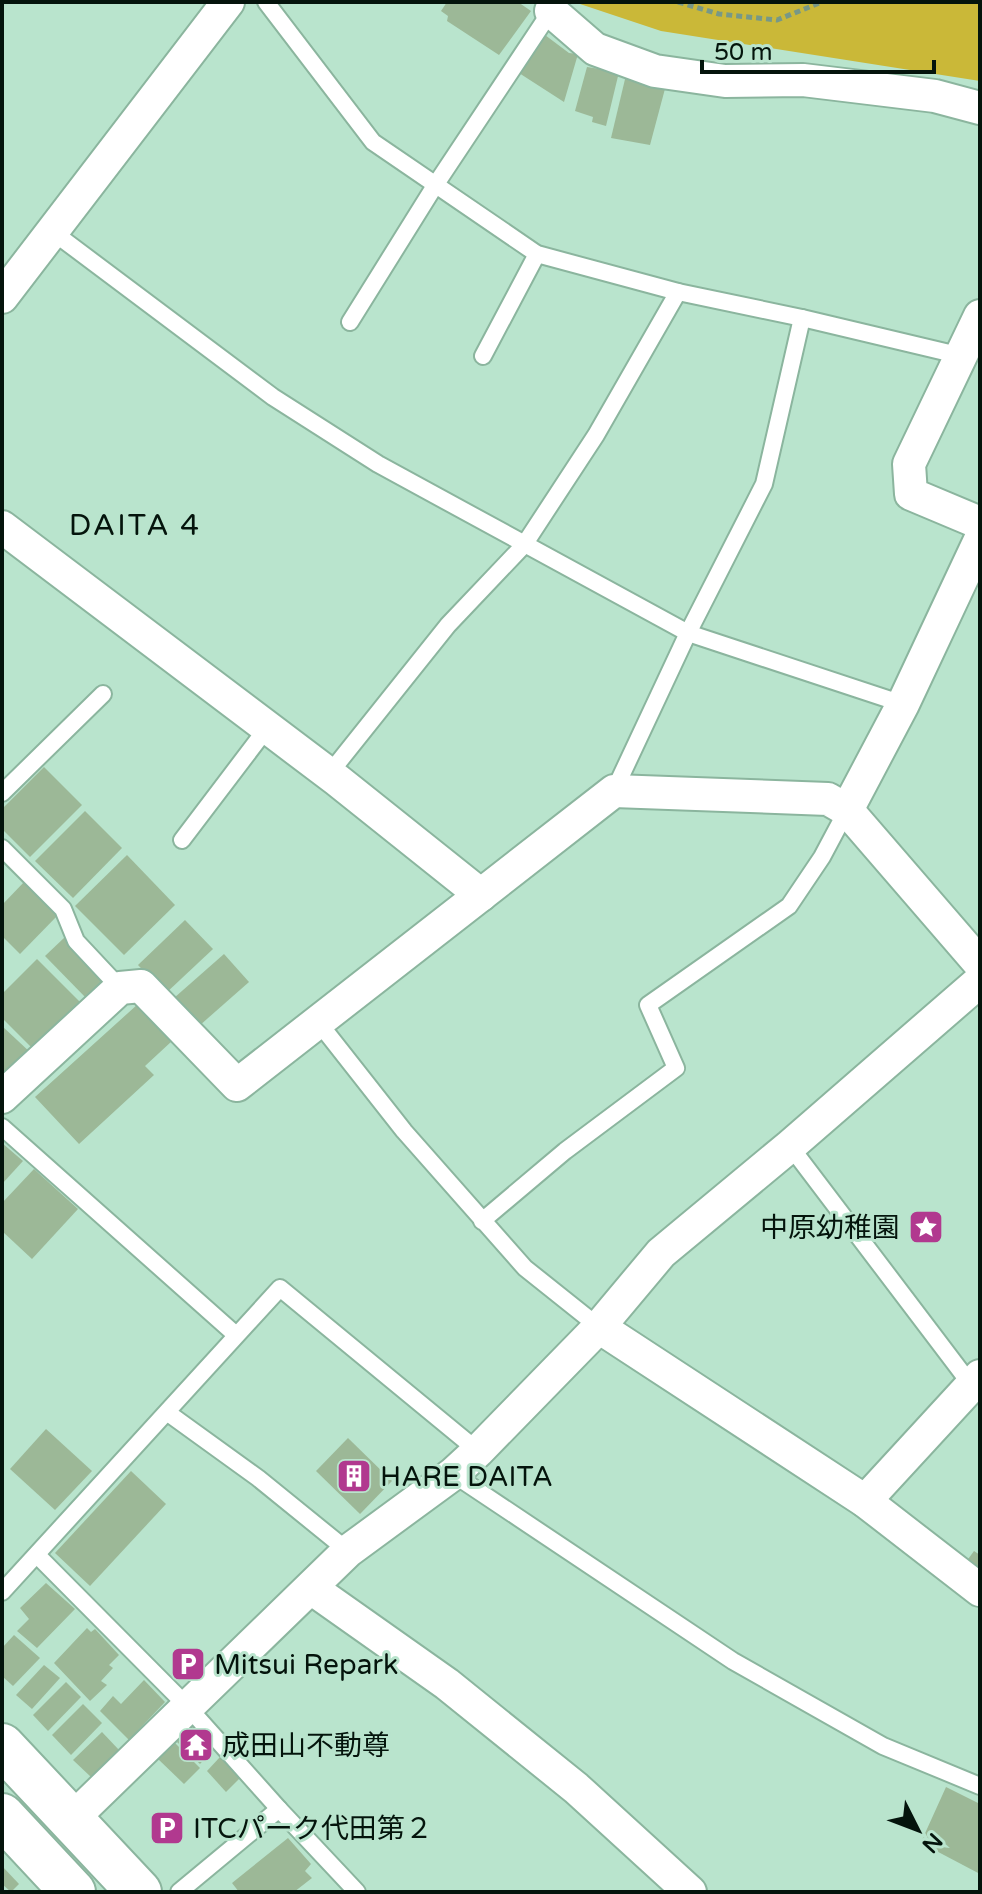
<svg xmlns="http://www.w3.org/2000/svg" width="982" height="1894" font-family="'Varela Round','Noto Sans JP',sans-serif">
<style>
.green{fill:#cab838}
.building{fill:#9cb897}
.lines{fill:none;stroke-linecap:round;stroke-linejoin:round}
.service-casing{stroke:#8bb59e;stroke-width:20}
.minor-casing{stroke:#8bb59e;stroke-width:36}
.primary-casing{stroke:#8bb59e;stroke-width:48}
.path{stroke:#779887;stroke-width:5;stroke-dasharray:6 4;stroke-linecap:butt}
.service{stroke:#fff;stroke-width:16}
.minor{stroke:#fff;stroke-width:32}
.primary{stroke:#fff;stroke-width:44}
.labels{text-anchor:middle;stroke-width:6;stroke-linejoin:round;paint-order:stroke}
.poi-label{font-size:28px;fill:#04140c;stroke:#b9e4cd;text-anchor:start}
.neighbourhood-label{font-size:30px;letter-spacing:2px;fill:#04140c;stroke:#b9e4cd}
</style>
<rect width="100%" height="100%" fill="#b9e4cd"/>
<path class="green" d="M574 2H980V81L661 31Z"/>
<g class="building">
<path d="M447 2H518L531 11 499 55 447 21 448 16 441 11Z"/>
<path d="M545 35 569 53 578 54 564 102 519 73Z"/>
<path d="M587 67 619 72 606 126 592 122 593 117 575 111Z"/>
<path d="M626 75 666 85 650 145 611 138Z"/>
<path d="M44 767 82 805 30 857 2 829V809Z"/>
<path d="M85 811 122 848 73 898 35 861Z"/>
<path d="M127 855 175 905 124 955 75 906Z"/>
<path d="M25 881 59 914 20 954 2 936V905Z"/>
<path d="M185 920 213 949 165 994 138 965Z"/>
<path d="M65 937 107 981 87 999 45 956Z"/>
<path d="M224 954 249 982 199 1026 174 998Z"/>
<path d="M37 959 84 1006 37 1053 2 1018V994Z"/>
<path d="M138 1004 172 1041 145 1066 154 1075 79 1144 35 1097Z"/>
<path d="M2 1026 32 1054 2 1086Z"/>
<path d="M2 1143 23 1161 2 1184Z"/>
<path d="M34 1169 78 1209 32 1259 2 1231V1203Z"/>
<path d="M46 1429 92 1471 55 1510 10 1469Z"/>
<path d="M348 1438 392 1481 360 1514 316 1471Z"/>
<path d="M131 1471 166 1504 90 1586 55 1553Z"/>
<path d="M974 1551 980 1555V1574L966 1562Z"/>
<path d="M46 1583 75 1609 37 1648 17 1631 29 1619 20 1608Z"/>
<path d="M87 1628 91 1632 95 1629 119 1655 109 1665 113 1668 101 1681 107 1685 90 1701 54 1663Z"/>
<path d="M14 1635 40 1658 13 1686 2 1676V1648Z"/>
<path d="M44 1665 60 1678 32 1709 16 1695Z"/>
<path d="M144 1680 165 1702 129 1740 100 1711 113 1696 121 1704Z"/>
<path d="M66 1682 81 1697 48 1731 33 1715Z"/>
<path d="M83 1704 102 1723 71 1755 52 1735Z"/>
<path d="M191 1726 214 1748 200 1764 177 1742Z"/>
<path d="M102 1732 119 1750 91 1777 73 1760Z"/>
<path d="M172 1740 200 1768 184 1784 157 1758Z"/>
<path d="M220 1757 240 1778 226 1792 207 1771Z"/>
<path d="M946 1787 980 1804V1874L925 1845 926 1842 922 1840Z"/>
<path d="M288 1838 311 1864 305 1871 312 1878 294 1892H239L232 1883Z"/>
<path d="M2 1866 19 1884 11 1892 2 1884Z"/>
</g>
<g class="lines">
<g class="service-casing">
<g id="service">
<path d="M266 2 373 142 537 254 678 292 802 318 962 356"/>
<path d="M53 232 273 397 378 464 688 633 903 704"/>
<path d="M350 322 436 184 551 11 548 8"/>
<path d="M483 356 537 254"/>
<path d="M329 774 448 625 524 545 596 435 678 292"/>
<path d="M614 791 688 633 764 484 802 318"/>
<path d="M2 793 103 694"/>
<path d="M182 840 267 728"/>
<path d="M2 848 63 909 76 941 120 988"/>
<path d="M319 1023 404 1131 525 1268 599 1327"/>
<path d="M2 1127 236 1335"/>
<path d="M790 1146 972 1386"/>
<path d="M482 1221 565 1151 676 1068 648 1005 789 906 822 857 847 810"/>
<path d="M168 1413 258 1478 348 1551"/>
<path d="M453 1474 733 1661 883 1746 980 1786"/>
<path d="M37 1555 187 1706 279 1809"/>
<path d="M2 1592 280 1288 478 1451"/>
<path d="M179 1892 279 1809 357 1892"/>
</g>
</g>
<g class="minor-casing">
<g id="minor">
<path d="M551 11 595 49 655 71 725 81 803 80 935 96 980 108"/>
<path d="M2 297 228 2"/>
<path d="M980 316 909 464 911 494 980 523"/>
<path d="M2 527 337 780 481 895"/>
<path d="M847 810 980 964"/>
<path d="M2 1097 120 988 141 986 237 1085 614 791 828 799 847 810 903 704 980 540"/>
<path d="M599 1327 865 1501 980 1590"/>
<path d="M865 1501 980 1376"/>
<path d="M311 1588 447 1684 576 1788 690 1892"/>
<path d="M71 1820 348 1551 453 1474 478 1451 599 1327 661 1253 790 1146 980 981"/>
</g>
</g>
<g class="primary-casing">
<g id="primary">
<path d="M2 1746 139 1892"/>
<path d="M2 1816 73 1892"/>
</g>
</g>
<path class="path" d="M678 2 719 14 777 20 822 2"/>
<use href="#service" class="service"/>
<use href="#minor" class="minor"/>
<use href="#primary" class="primary"/>
</g>
<defs>
<g id="sight-square" transform="scale(1.8)"><rect x="-9" y="-9" width="18" height="18" rx="4" fill="#b1398f" stroke="#b9e4cd"/><path d="M0-6L1.8-2.2L6-1.7L2.9 1.2L3.7 5.4L0 3.3L-3.7 5.4L-2.9 1.2L-6-1.7L-1.8-2.2Z" fill="#fff"/></g>
<g id="building-square" transform="scale(1.8)"><rect x="-9" y="-9" width="18" height="18" rx="4" fill="#b1398f" stroke="#b9e4cd"/><path d="M-4-6H4V6H1V3H-1V6H-4ZM-2.5-4.3h1.7v1.8h-1.7ZM.8-4.3h1.7v1.8H.8ZM-2.5-1h1.7V.8h-1.7ZM.8-1h1.7V.8H.8Z" fill="#fff"/></g>
<g id="parking-square" transform="scale(1.8)"><rect x="-9" y="-9" width="18" height="18" rx="4" fill="#b1398f" stroke="#b9e4cd"/><path d="M-3.5-5.5H1a3.5 3.5 0 0 1 0 7H-1V5.5H-3.5ZM-1-3.4V-.6H.8a1.4 1.4 0 0 0 0-2.8Z" fill="#fff"/></g>
<g id="temple-square" transform="scale(1.8)"><rect x="-9" y="-9" width="18" height="18" rx="4" fill="#b1398f" stroke="#b9e4cd"/><path d="M0-6L5-2H3V0L6.5 2.5H4V6H1.5V3h-3V6H-4V2.5H-6.5L-3 0V-2H-5Z" fill="#fff"/></g>
</defs>
<g fill-rule="evenodd">
<use href="#sight-square" x="926" y="1227"/>
<use href="#building-square" x="354" y="1476"/>
<use href="#parking-square" x="188" y="1664"/>
<use href="#temple-square" x="196" y="1745"/>
<use href="#parking-square" x="167" y="1828"/>
</g>
<g class="labels">
<g class="poi-label">
<text x="900" y="1237" text-anchor="end">中原幼稚園</text>
<text x="380" y="1486">HARE DAITA</text>
<text x="214" y="1674">Mitsui Repark</text>
<text x="222" y="1755">成田山不動尊</text>
<text x="193" y="1838">ITCパーク代田第２</text>
</g>
<g class="neighbourhood-label">
<text x="135" y="535">DAITA 4</text>
</g>
</g>
<rect width="982" height="1894" fill="none" stroke="#04140c" stroke-width="8"/>
<g transform="translate(918 1830) rotate(132)" stroke="#b9e4cd" stroke-width="6" paint-order="stroke">
<path d="M0-6L14 30L0 20L-14 30Z" fill="#04140c"/>
<text y="-12" font-size="22" font-weight="bold" text-anchor="middle" fill="#04140c">N</text>
</g>
<path d="M702 60v12h232v-12" fill="none" stroke="#04140c" stroke-width="4"/>
<text x="714" y="60" font-size="24" fill="#04140c" stroke="#b9e4cd" stroke-width="6" paint-order="stroke">50 m</text>
</svg>
